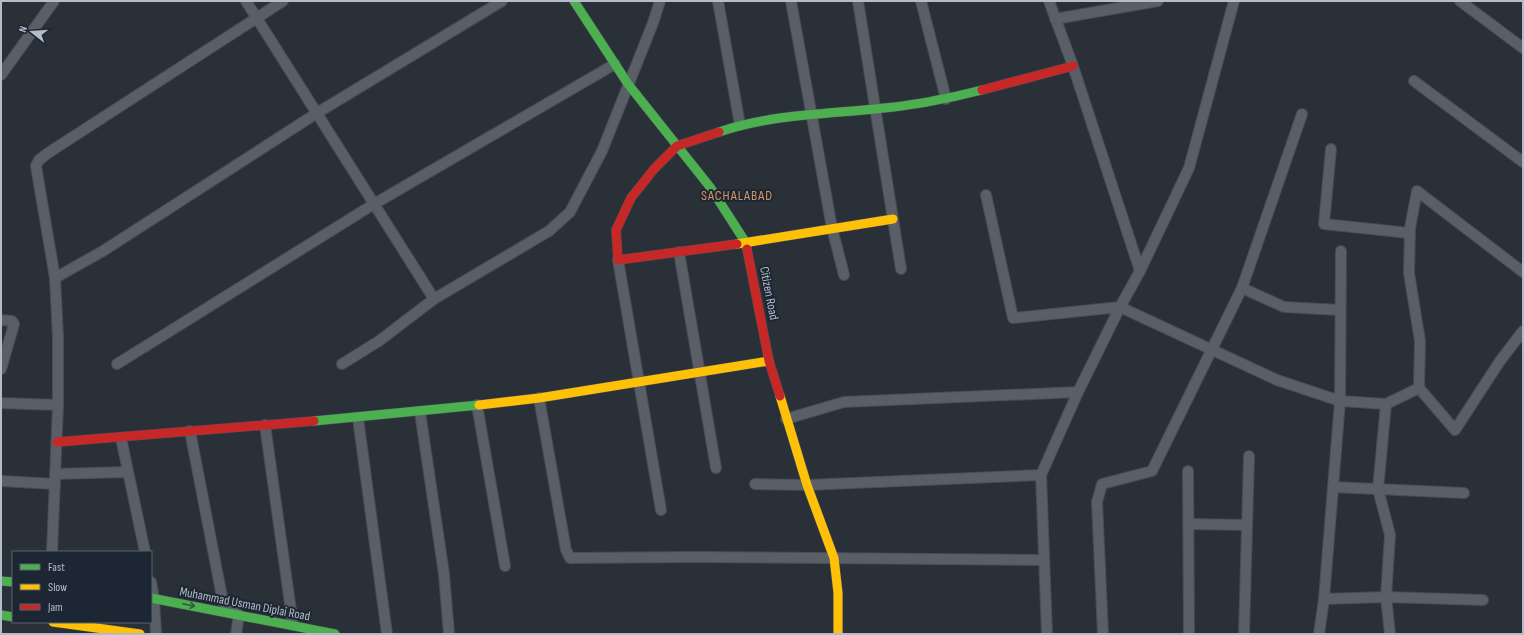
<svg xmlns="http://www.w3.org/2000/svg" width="1524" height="635" font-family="'Sofia Sans Condensed',sans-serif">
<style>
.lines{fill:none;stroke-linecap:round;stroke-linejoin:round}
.street-casing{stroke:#484c53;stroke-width:12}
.fast-casing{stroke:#484c53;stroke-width:10}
.slow-casing{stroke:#484c53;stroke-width:10}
.jam-casing{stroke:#484c53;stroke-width:10}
.street{stroke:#5a5e66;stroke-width:10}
.fast{stroke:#4caf50;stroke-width:9}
.slow{stroke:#ffc107;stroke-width:9}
.jam{stroke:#c62828;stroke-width:9}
.oneway{stroke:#305d3f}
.labels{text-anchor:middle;stroke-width:4;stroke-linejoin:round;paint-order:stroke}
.street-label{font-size:13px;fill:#b4bcc9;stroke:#1d2633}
.neighbourhood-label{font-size:14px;letter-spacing:1px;fill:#d59563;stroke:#1d2633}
</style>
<rect width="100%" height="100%" fill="#2a3038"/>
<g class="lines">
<g class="street-casing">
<g id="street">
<path d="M246 1 434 299"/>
<path d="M718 1 740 125"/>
<path d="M791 1 832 228 844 275"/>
<path d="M858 1 901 269"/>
<path d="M921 1 946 99"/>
<path d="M1049 1 1073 66 1140 271"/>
<path d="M1460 1 1523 48"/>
<path d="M1055 19 1158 1"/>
<path d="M1 75 54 1"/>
<path d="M1414 81 1523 162"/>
<path d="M1331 149 1324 224 1409 233"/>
<path d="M986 195 1013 318 1120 307 1277 380 1340 401 1386 404 1419 388"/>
<path d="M679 252 716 468"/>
<path d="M618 260 661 510"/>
<path d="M1523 272 1417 191 1410 228 1409 273 1420 341 1419 388 1455 430 1500 361 1523 331"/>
<path d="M55 278 103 251 317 113 502 1"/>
<path d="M1242 288 1284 307 1340 310"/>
<path d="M1 320 12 321 14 324 1 369"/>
<path d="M117 364 374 204 615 64"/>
<path d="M342 364 379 341 434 299 549 231 570 212 602 151 653 23 660 1"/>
<path d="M539 398 566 550 570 558 694 557 1044 560"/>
<path d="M1 403 58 405"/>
<path d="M1386 404 1378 489 1390 535 1386 597 1390 634"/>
<path d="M477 405 505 566"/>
<path d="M420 412 444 574 449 634"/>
<path d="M358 418 387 634"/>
<path d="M786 419 844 402 1078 392"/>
<path d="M265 425 293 625"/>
<path d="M190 431 223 602 239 615 236 634"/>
<path d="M121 438 145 552"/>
<path d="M1188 471 1189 634"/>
<path d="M55 474 128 472"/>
<path d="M1 481 55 484"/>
<path d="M755 484 807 485 1041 475"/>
<path d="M1333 487 1464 493"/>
<path d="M1189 524 1246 525"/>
<path d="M52 552 58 405V337L55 278 36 166 39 160 48 153 283 1"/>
<path d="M151 582 154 599 156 634"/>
<path d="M1324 599 1340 401 1341 251"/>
<path d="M1047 634 1041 475 1078 392 1120 307 1140 271 1189 168 1234 1"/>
<path d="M1103 634 1097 502 1102 484 1152 471 1242 288 1302 114"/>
<path d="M1244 634 1249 456"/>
<path d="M1319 634 1324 599 1386 597 1483 600"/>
</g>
</g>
<g class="fast-casing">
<g id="fast">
<path d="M574 1 628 84 710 187 746 243 747 249"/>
<path d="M719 132C769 115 823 114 875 109 911 106 947 99 982 90"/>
<path d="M314 421 479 405"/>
<path d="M1 581 13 582"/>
<path d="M151 598 335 634"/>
<path d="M1 615 13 617"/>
</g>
</g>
<g class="slow-casing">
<g id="slow">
<path d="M737 244 893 219"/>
<path d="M780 396 807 485 834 558 838 593V634"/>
<path d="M479 405 539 398 769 361"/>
<path d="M53 622 140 634"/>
</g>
</g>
<g class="jam-casing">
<g id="jam">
<path d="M982 90 1073 66"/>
<path d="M719 132 677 146 654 169 631 198 616 230 618 260 737 244"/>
<path d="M747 249 769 361 780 396"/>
<path d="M57 442 314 421"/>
</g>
</g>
<use href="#street" class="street"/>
<use href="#fast" class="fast"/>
<use href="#slow" class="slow"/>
<use href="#jam" class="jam"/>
</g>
<defs><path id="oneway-shaft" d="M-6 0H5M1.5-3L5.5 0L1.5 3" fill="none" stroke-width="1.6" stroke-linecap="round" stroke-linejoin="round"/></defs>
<use class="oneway" href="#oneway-shaft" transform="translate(189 605) rotate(11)"/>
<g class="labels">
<g class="street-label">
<text transform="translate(770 293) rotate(79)" y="5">Citizen Road</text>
<text transform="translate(245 603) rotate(11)" y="5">Muhammad Usman Diplai Road</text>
</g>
<g class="neighbourhood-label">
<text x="737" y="200">SACHALABAD</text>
</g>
</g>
<rect width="1524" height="635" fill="none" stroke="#b4bcc9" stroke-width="4"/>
<rect x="12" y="551" width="140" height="72" fill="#1d2633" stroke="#59626f"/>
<rect x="20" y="564" width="20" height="6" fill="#4caf50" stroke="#59626f"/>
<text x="48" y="571" font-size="12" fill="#b4bcc9">Fast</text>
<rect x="20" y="584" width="20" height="6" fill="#ffc107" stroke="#59626f"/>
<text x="48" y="591" font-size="12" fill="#b4bcc9">Slow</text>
<rect x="20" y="604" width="20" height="6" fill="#c62828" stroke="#59626f"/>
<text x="48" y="611" font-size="12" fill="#b4bcc9">Jam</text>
<g transform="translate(32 32) rotate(287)" stroke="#1d2633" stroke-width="3" paint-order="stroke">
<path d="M0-3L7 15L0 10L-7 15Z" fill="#b4bcc9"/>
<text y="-6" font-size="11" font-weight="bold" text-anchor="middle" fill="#b4bcc9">N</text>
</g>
</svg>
